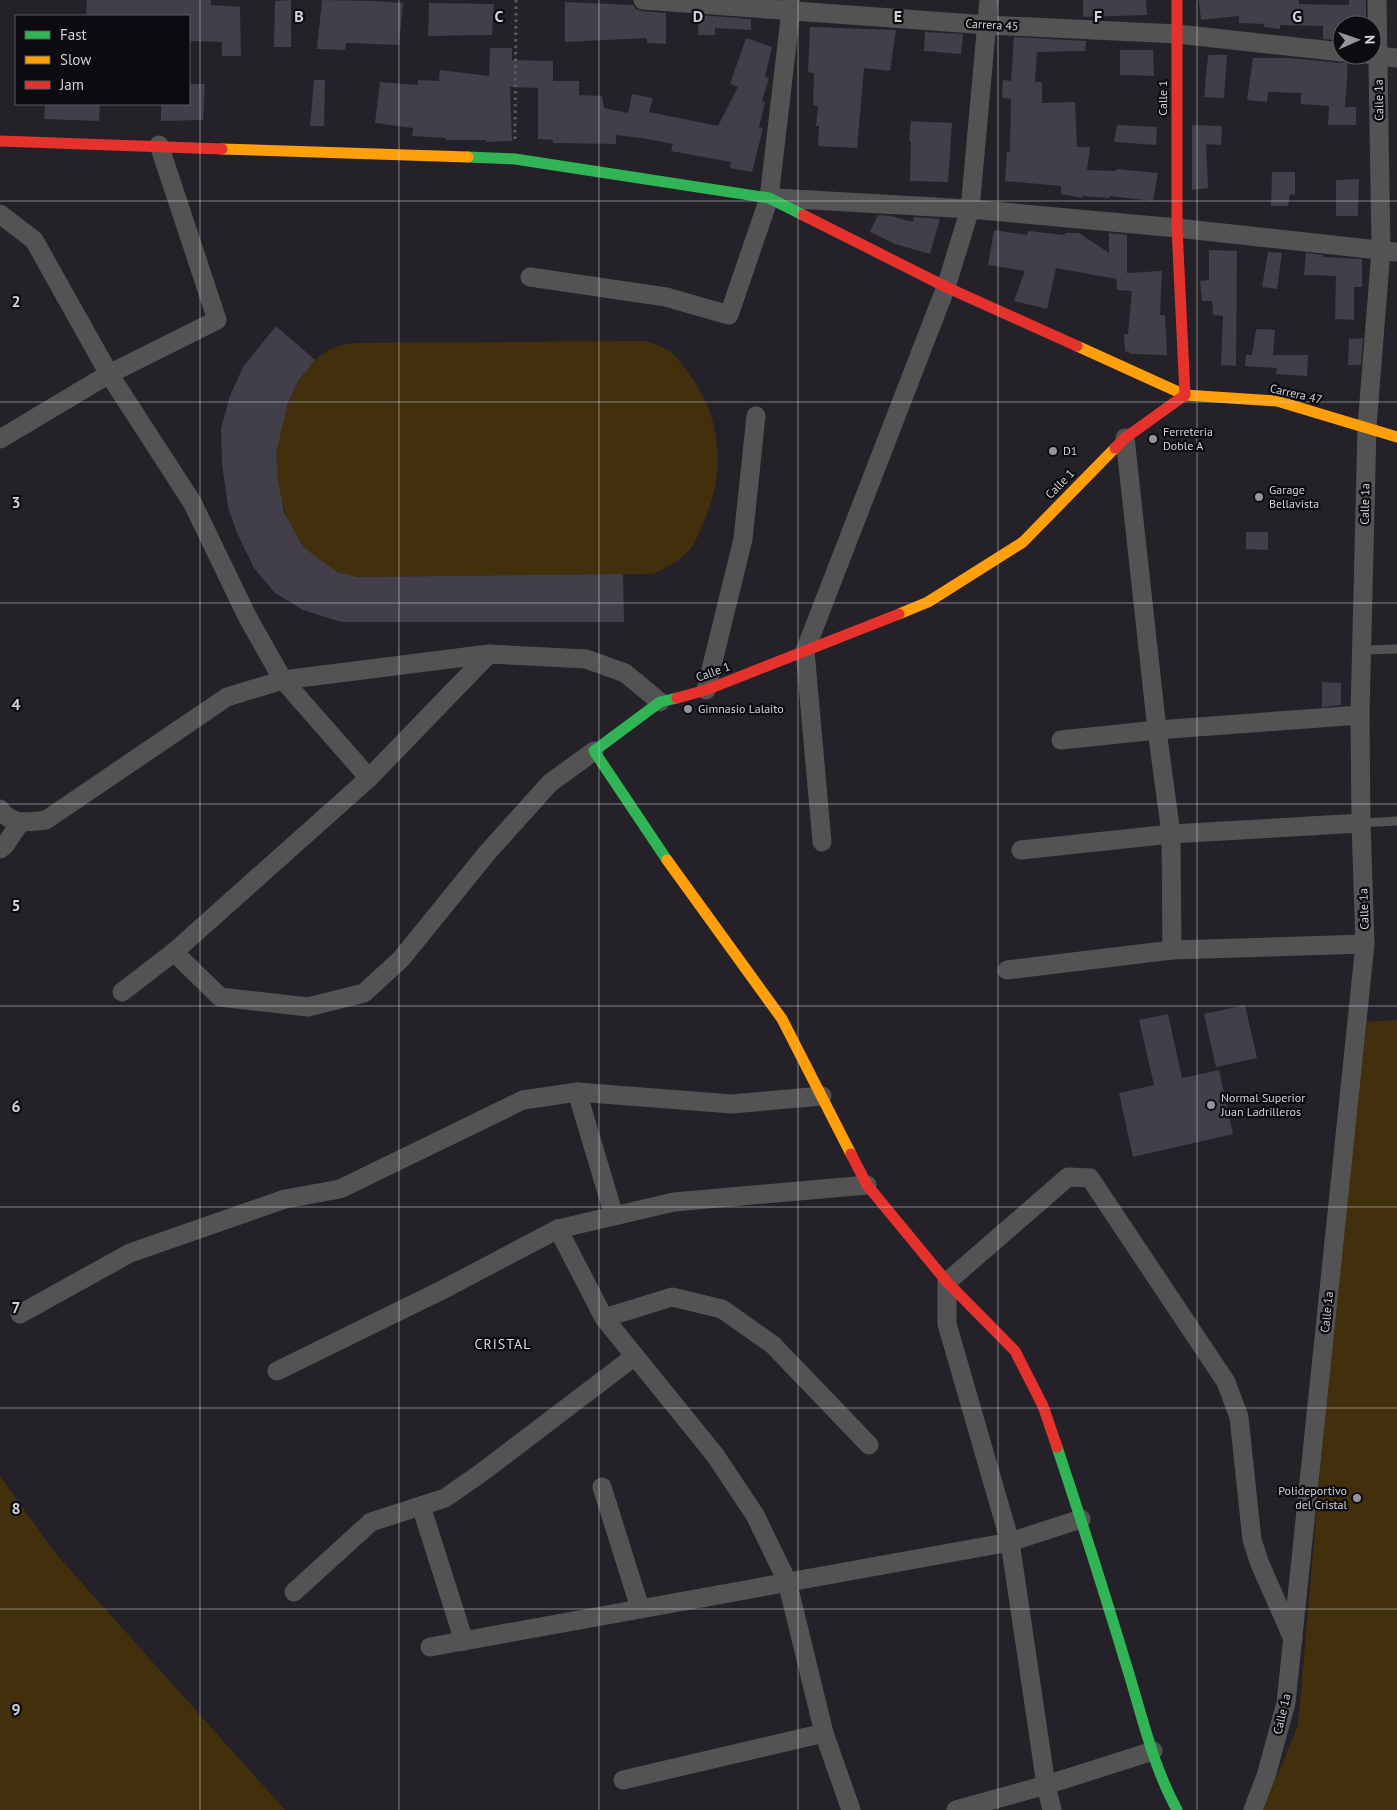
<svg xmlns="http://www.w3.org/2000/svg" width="1397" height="1810" font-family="'PT Sans',sans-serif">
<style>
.green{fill:#422f0c}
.building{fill:#423e4a}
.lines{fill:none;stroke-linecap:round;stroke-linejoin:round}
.path{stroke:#5c5b5c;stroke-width:3;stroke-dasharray:2.5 4;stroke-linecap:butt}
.lane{stroke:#545353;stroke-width:9}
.street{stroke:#545353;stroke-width:19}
.fast{stroke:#30b455;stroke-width:11}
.slow{stroke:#ff9f0a;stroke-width:11}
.jam{stroke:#e5322d;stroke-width:11}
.grid{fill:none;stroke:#d2d1d8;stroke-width:1;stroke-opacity:0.55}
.poi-dot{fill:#95949a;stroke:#0c0b0f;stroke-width:2}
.labels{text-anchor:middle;stroke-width:4.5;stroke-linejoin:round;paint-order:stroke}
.street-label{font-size:12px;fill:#d2d1d8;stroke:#0c0b0f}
.poi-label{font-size:12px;fill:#d2d1d8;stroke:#0c0b0f;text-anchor:start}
.neighbourhood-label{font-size:14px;letter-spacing:1px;fill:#dcd9e7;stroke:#0c0b0f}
.grid-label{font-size:16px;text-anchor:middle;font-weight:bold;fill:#d2d1d8;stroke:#0c0b0f;stroke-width:4.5;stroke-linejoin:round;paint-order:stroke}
</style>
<rect width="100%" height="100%" fill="#242228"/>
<g class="green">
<path d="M645 341C652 343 660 346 666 349 675 354 683 366 689 374 722 417 726 473 704 521 700 530 696 542 690 549 680 561 667 567 653 574L358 577C351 575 342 574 336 571 327 567 308 554 302 546 286 524 273 479 276 452 281 417 296 368 329 350 336 346 344 345 351 343Z"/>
<path d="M1397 1020V1810H1263L1298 1725 1332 1332 1334 1290 1367 1022Z"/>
<path d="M0 1476 56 1554 285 1810H0Z"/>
</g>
<g class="building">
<path d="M87 0H211V5L240 7 241 56H222V42L189 41V16H86Z"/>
<path d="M291 0V47H274L275 1Z"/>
<path d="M322 0 377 1 403 3 399 45 346 43 345 50 317 49Z"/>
<path d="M1083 0H1146L1147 15 1083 17Z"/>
<path d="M1199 0H1299V4L1349 5V0H1366V25H1342V41L1323 39V26L1280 25V29L1264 27V24L1239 23V16L1201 20Z"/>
<path d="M565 2 633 5 636 9 642 11 666 13V44L647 43V38L565 42Z"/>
<path d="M429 3 494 4 492 35 428 36Z"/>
<path d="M699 15 751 19V30L715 28V35H698Z"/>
<path d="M810 27 896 30 890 71 864 68 857 148 818 146 819 126H816L818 106 813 105 814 73 808 72Z"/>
<path d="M925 32 963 34 961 54 924 51Z"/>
<path d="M1014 37 1086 41 1085 51 1037 52 1035 82H1042V103L1075 102 1077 147H1090L1087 170 1116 171 1117 169 1158 173 1153 201 1110 196 1109 198 1083 196 1082 198 1061 194V186L1005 181 1007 152H1010L1011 99 1002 98 1003 80 1011 81Z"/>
<path d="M746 38 772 47 765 77 769 78 762 101 765 102 759 127 763 128 752 172 730 168 731 162 671 151 673 144 642 138 616 135V144L553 143V140L538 139V88L510 87 512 141 486 142V140H446V138L412 136 413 128 375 123 380 82 418 85V80L439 81 440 70 489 76 490 48H512V60L553 61V81H579V95L602 96 604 108 628 113 632 94 653 98 649 112 718 126 738 87 730 84Z"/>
<path d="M1120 50H1153L1154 76 1120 75Z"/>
<path d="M1208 55H1227L1224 98 1204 97Z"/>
<path d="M1253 58H1290L1341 63 1348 61 1345 107H1356V125H1328L1329 106 1301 104V93L1268 92 1267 102 1247 100Z"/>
<path d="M314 80H325L324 126H310Z"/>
<path d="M189 84H205L203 120 161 121V104H189Z"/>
<path d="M45 104H100L99 121 44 119Z"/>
<path d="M911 121 952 123 948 182 910 181 911 141H909Z"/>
<path d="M1117 125 1157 127 1156 145 1114 142Z"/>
<path d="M1192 125 1222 126 1221 145 1206 144 1208 188 1192 190Z"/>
<path d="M1272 172H1295V195L1290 194 1288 206H1271Z"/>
<path d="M1359 179 1358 216H1336V180Z"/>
<path d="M878 215 891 216 913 222 914 217 940 219 930 254 895 244 870 232Z"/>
<path d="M994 230 1027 235 1028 231 1065 235V233H1079L1109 253V233L1127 235V273L1162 271 1160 315H1165L1167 355 1132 354 1125 351 1124 334H1128L1132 291 1117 290 1116 279 1056 268 1047 309 1014 301 1025 271 988 265Z"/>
<path d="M1209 250 1237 251 1236 366 1221 365 1223 316 1213 315 1212 301H1202L1200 281 1209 280Z"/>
<path d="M1268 252 1282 253 1277 289 1262 287Z"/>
<path d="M1306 253 1323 255V257L1362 259V287H1354V320L1335 319 1336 276 1304 275Z"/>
<path d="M276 326 315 360 298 381 288 403 276 453 278 480 284 512 303 547 337 572 358 577 623 574 624 622H341L303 610 275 593 254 568 237 533 228 507 222 464 221 428 230 396 243 367Z"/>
<path d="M1256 329 1275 330 1273 355H1308L1307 376 1276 374 1277 368 1245 366 1246 355H1252Z"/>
<path d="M1363 338 1361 365H1348L1349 339Z"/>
<path d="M1246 532H1268V550L1246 549Z"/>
<path d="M1322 682 1341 683V705L1322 707Z"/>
<path d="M1245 1005 1257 1058 1216 1067 1204 1014Z"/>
<path d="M1168 1014 1182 1078 1219 1070 1233 1134 1133 1157 1119 1093 1154 1085 1139 1020Z"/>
</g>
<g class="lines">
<path class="path" d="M515 139 516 0"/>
<g class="lane">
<path d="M1362 650 1397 649"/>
<path d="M1361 823 1397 821"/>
</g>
<g class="street">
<path d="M643 0 988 25 1177 34 1342 52"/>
<path d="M1370 55 1397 58"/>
<path d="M776 198 970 209 1177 228 1397 252"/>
<path d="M0 214 34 240 109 374 192 502 248 618 283 680 369 778"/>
<path d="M530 277 666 297 729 315 769 198 791 10 790 0"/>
<path d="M1125 438 1157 730 1171 834 1172 950"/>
<path d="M0 439 109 374 217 320 159 145"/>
<path d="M706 690 743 539 756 416"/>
<path d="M1061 740 1157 730 1360 715"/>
<path d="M0 809C11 826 28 822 46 820L227 697 283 680 489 654 586 659 625 673 660 702"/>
<path d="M822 842 805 651 946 287 970 209 989 0"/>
<path d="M0 849 5 845 20 823"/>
<path d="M1021 850 1171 834 1361 823"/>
<path d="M174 952 220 997 308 1007 364 993 401 959 487 853 550 783 594 751"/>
<path d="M1007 970 1172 950 1365 944"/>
<path d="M122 992 174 952 369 778 489 654"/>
<path d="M577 1092 614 1216"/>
<path d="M558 1229 604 1318 715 1455 755 1515 787 1581 824 1733 851 1810"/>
<path d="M20 1314 130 1253 285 1199 340 1189 523 1100 577 1092 732 1104 822 1096"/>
<path d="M604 1318 672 1297 722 1309 773 1345 869 1445"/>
<path d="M277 1371 442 1290 558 1229 674 1202 867 1185"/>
<path d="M602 1487 640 1608"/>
<path d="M421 1506 464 1641"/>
<path d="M294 1592 371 1522 445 1498 481 1473 635 1356"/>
<path d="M430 1647 1010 1542 1081 1519"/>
<path d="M623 1780 824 1733"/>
<path d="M956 1810 1046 1785 1153 1751"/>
<path d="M1052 1810 1046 1785 1010 1542 947 1324V1282L1068 1177 1090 1178 1226 1382 1239 1417 1252 1540 1260 1564 1293 1639"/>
<path d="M1253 1810 1266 1776 1286 1703 1365 944 1361 823 1360 715 1367 427 1381 250 1377 0"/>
</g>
<g class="fast">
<path d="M468 157 515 159 769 198 803 215"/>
<path d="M667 860 594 751 660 702 677 698"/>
<path d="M1057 1447C1082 1522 1106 1598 1129 1674 1143 1720 1154 1768 1177 1810"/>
</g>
<g class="slow">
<path d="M222 149 468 157"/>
<path d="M1077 346 1185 395 1277 401 1397 437"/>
<path d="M899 614 928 602 1023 542 1115 448"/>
<path d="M667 860 782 1019 851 1154"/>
</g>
<g class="jam">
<path d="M0 141 222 149"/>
<path d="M803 215 946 287 1077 346"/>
<path d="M1115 448 1125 438 1185 395 1177 228V0"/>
<path d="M677 698 706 690 899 614"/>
<path d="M851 1154 867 1185 947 1282 1015 1351 1043 1406 1057 1447"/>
</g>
</g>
<path class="grid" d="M200 0V1810M399 0V1810M599 0V1810M798 0V1810M998 0V1810M1197 0V1810M0 201H1397M0 402H1397M0 603H1397M0 804H1397M0 1006H1397M0 1207H1397M0 1408H1397M0 1609H1397"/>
<g class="poi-dot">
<circle cx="1153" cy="439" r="5"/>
<circle cx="1053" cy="451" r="5"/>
<circle cx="1259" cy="497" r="5"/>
<circle cx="688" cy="709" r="5"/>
<circle cx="1211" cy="1105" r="5"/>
<circle cx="1357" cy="1498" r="5"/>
</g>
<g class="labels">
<g class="street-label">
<text transform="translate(992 25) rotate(3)" y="4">Carrera 45</text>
<text transform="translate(1163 98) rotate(-90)" y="4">Calle 1</text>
<text transform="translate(1379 100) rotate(-91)" y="4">Calle 1a</text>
<text transform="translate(1296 394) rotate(13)" y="4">Carrera 47</text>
<text transform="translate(1060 484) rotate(-46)" y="4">Calle 1</text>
<text transform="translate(1365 504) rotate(-89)" y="4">Calle 1a</text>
<text transform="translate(713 672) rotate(-20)" y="4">Calle 1</text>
<text transform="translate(1364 909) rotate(-92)" y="4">Calle 1a</text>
<text transform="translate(1327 1312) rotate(-84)" y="4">Calle 1a</text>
<text transform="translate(1282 1714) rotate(-77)" y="4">Calle 1a</text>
</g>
<g class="poi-label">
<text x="1163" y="436">Ferreteria<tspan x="1163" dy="14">Doble A</tspan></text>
<text x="1063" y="455">D1</text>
<text x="1269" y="494">Garage<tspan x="1269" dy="14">Bellavista</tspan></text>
<text x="698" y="713">Gimnasio Lalaito</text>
<text x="1221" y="1102">Normal Superior<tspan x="1221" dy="14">Juan Ladrilleros</tspan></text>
<text x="1347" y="1495" text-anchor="end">Polideportivo<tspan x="1347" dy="14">del Cristal</tspan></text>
</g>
<g class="neighbourhood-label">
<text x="503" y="1349">CRISTAL</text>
</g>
</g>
<g class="grid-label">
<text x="299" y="22">B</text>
<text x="499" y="22">C</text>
<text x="698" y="22">D</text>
<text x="898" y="22">E</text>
<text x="1098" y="22">F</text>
<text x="1297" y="22">G</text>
<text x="16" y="307">2</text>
<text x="16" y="508">3</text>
<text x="16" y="710">4</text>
<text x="16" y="911">5</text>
<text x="16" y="1112">6</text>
<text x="16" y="1313">7</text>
<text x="16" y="1514">8</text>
<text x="16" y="1715">9</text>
</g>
<rect x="15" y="15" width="175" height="90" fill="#0c0b0f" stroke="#5b5a5f"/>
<rect x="25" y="31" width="25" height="8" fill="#30b455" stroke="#5b5a5f"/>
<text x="60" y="40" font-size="15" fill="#d2d1d8">Fast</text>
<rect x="25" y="56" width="25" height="8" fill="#ff9f0a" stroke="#5b5a5f"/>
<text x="60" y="65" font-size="15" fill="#d2d1d8">Slow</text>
<rect x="25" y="81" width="25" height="8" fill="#e5322d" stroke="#5b5a5f"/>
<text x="60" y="90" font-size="15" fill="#d2d1d8">Jam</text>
<g transform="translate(1357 40) rotate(88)"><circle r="24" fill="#0c0b0f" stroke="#5b5a5f"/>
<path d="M0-4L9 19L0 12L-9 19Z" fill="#95949a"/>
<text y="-8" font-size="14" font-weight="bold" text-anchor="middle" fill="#d2d1d8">N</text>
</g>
</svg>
